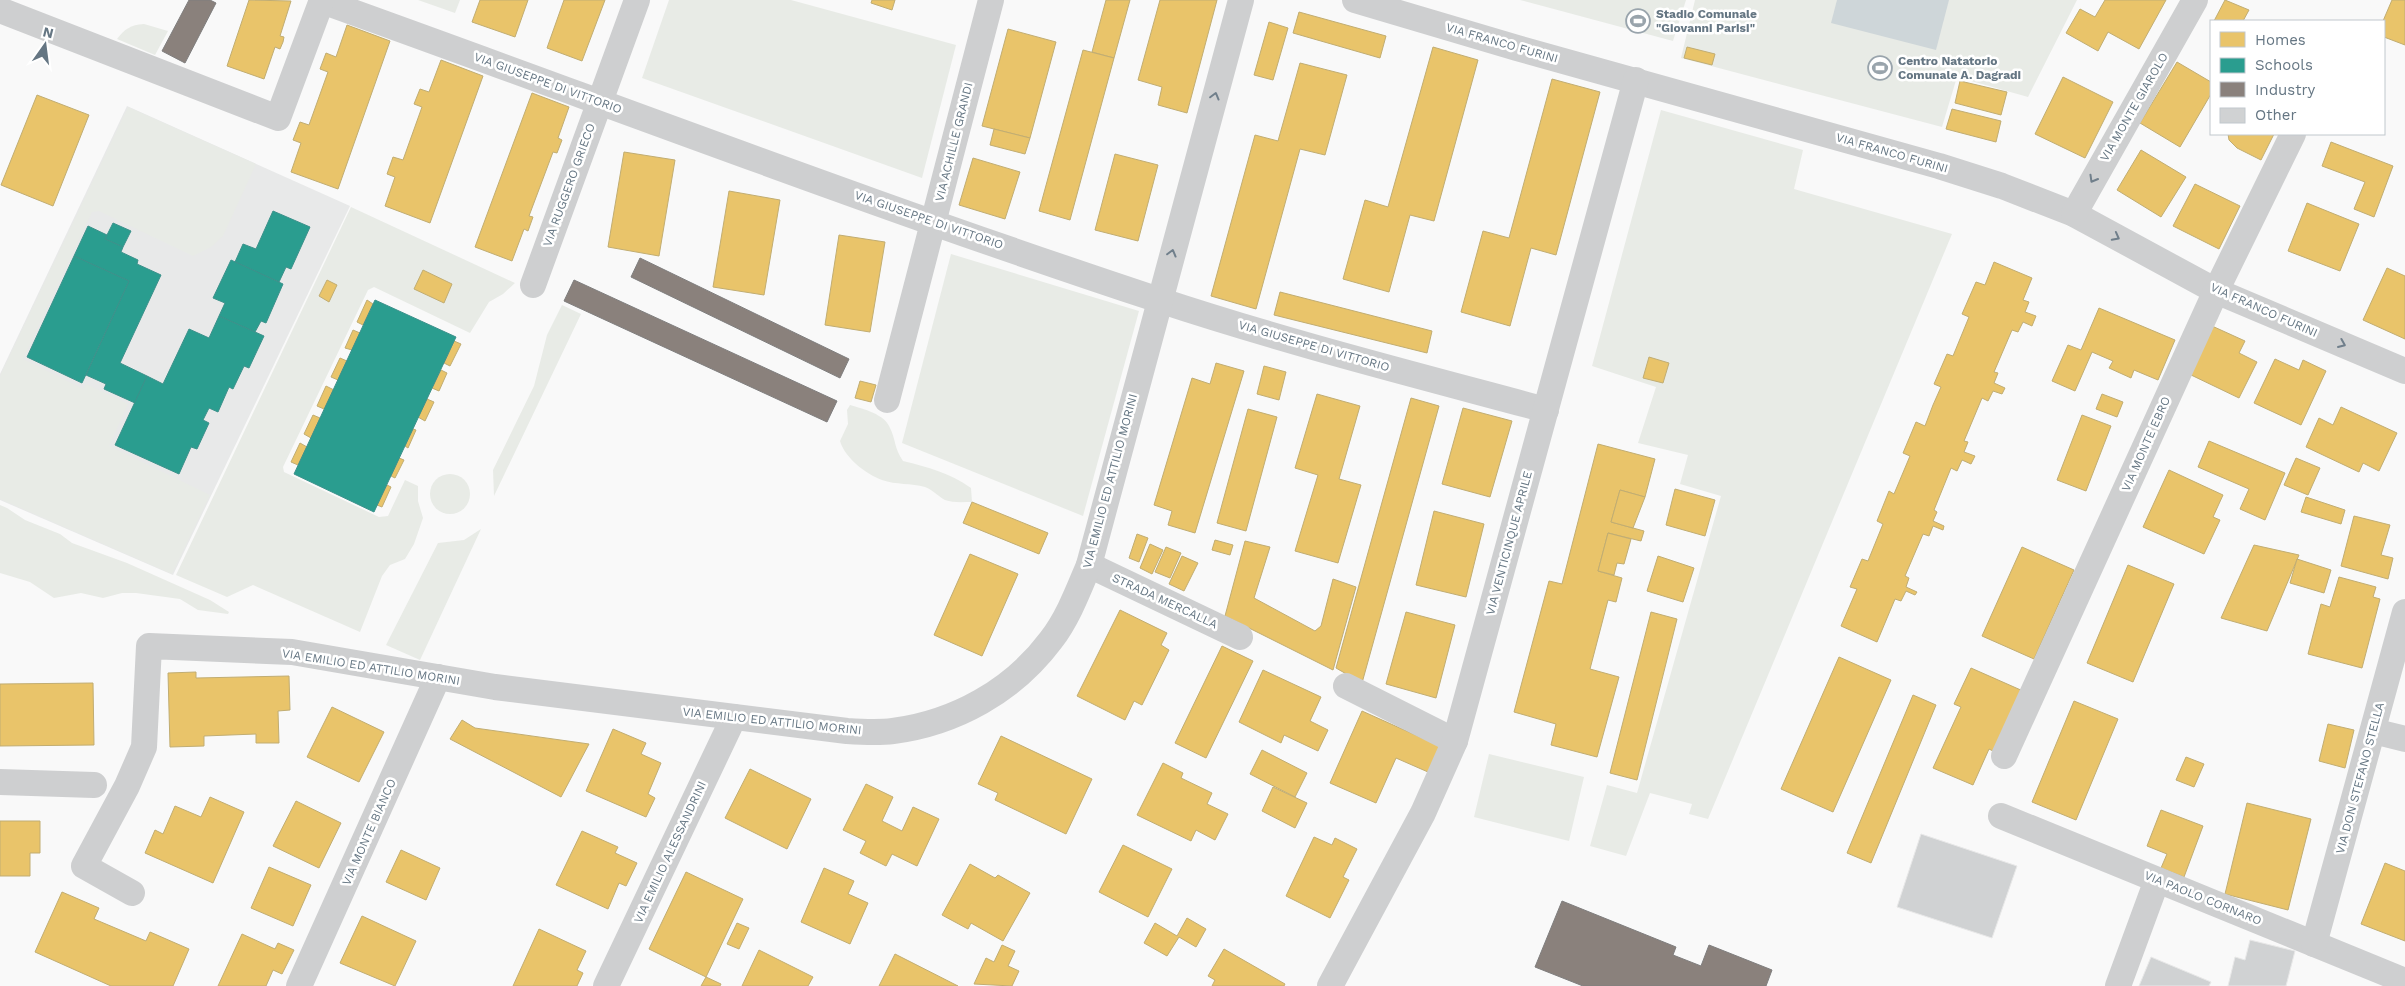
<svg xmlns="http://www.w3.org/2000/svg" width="2405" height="986" font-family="'Work Sans',sans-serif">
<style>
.built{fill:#e8e9e9}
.green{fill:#e8ebe6}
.water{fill:#ced6d9}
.homes{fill:#e9c46a;stroke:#c1ad72}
.schools{fill:#2a9d8f;stroke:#3c918b}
.industry{fill:#8a817c;stroke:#7f7e7e}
.building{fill:#d0d2d3;stroke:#e8e8e8}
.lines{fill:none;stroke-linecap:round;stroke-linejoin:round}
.minor{stroke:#cecfd0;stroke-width:26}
.oneway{stroke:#707f8b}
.labels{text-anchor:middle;stroke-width:5;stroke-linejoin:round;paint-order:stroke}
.poi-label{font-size:12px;font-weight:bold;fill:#657683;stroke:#fff;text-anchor:start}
.street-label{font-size:12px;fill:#657683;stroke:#fff}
</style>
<rect width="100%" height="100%" fill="#f9f9f9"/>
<path class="built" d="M127 106 350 206 173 575 0 500V374Z"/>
<g class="green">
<path d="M418 0H460L455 13Z"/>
<path d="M669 0H791L956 45 922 178 642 78Z"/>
<path d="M1520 0H1686L1673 41Z"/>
<path d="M1695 0H2077L2028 97 1957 77 1942 127 1681 58Z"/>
<path d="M144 24 168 31 155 55 117 39C125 29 130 25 144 24Z"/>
<path d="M128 107 256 164 223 236 211 247 193 256 99 211 92 212 23 359 83 389 86 384 128 404 109 446 210 495 172 574 0 499V376Z"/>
<path d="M1661 110 1803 150 1794 189 1952 234 1708 819 1689 814 1692 804 1650 793 1626 856 1590 846 1607 785 1637 793 1721 496 1680 484 1688 455 1638 443 1656 387 1592 366Z"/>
<path d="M351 207 515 283 503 294 489 302 470 333 374 287 368 290 283 467 284 472 379 517 388 516 405 480 418 486V501L423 518 414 544 405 559 390 565 382 576 360 632 253 585 227 597 176 575Z"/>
<path d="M951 254 1139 311 1083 516 902 443Z"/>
<path d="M562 305 581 314 494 496 493 470 534 386 547 335Z"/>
<path d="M850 405C863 409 885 414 890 428 896 440 894 448 903 461 928 467 950 473 971 488L972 502C963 502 953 503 945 500 938 496 933 490 925 487 911 483 896 485 882 480 866 474 845 458 840 441L848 424 847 410Z"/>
<circle cx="450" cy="494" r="20"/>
<path d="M0 505 7 508 25 520 60 534 72 543 127 563 210 600 229 612 228 614 198 610 180 599 136 593H122L103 598 81 593 54 598 30 582 0 573Z"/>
<path d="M481 529 420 660 386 645 438 543 464 540Z"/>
<path d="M1489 754 1584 777 1569 841 1474 817Z"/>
</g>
<path class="water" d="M1837 0H1949L1936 50 1831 23Z"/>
<g class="homes">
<path d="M249 0 291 1 280 36 284 37 283 42 280 49 275 47 264 79 227 66Z"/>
<path d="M480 0H528L515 37 472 22Z"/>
<path d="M564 0H605L582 61 547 48Z"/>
<path d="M872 0H895L892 10 871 3Z"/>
<path d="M1106 0H1130L1114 58 1092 52Z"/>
<path d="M1160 0H1217L1187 113 1158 105 1162 87 1138 80Z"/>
<path d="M2105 0H2166L2139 49 2108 32 2098 51 2066 33 2080 9 2095 17Z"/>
<path d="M2225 0 2249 10 2243 21H2214Z"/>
<path d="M2392 0H2405V45L2384 37 2383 21Z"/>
<path d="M1299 12 1386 36 1380 58 1293 33Z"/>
<path d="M1269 22 1288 28 1273 80 1254 75Z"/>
<path d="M347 25 390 41 338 189 291 172 301 143 293 140 300 122 309 125 328 72 320 69 326 53 336 57Z"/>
<path d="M1008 29 1056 42 1030 138 982 126Z"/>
<path d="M1433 47 1478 60 1434 221 1410 215 1389 292 1343 279 1365 200 1388 207Z"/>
<path d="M1687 47 1715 54 1712 65 1684 58Z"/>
<path d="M1083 50 1114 58 1070 220 1039 211Z"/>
<path d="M441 60 483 76 430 223 385 206 395 177 387 174 393 157 403 160 422 107 414 104 420 89 429 92Z"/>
<path d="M2177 62 2211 82V94L2180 147 2140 123Z"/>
<path d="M1300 63 1347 75 1325 155 1300 149 1256 309 1211 296 1255 135 1278 141Z"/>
<path d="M2063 77 2113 102 2085 158 2035 134Z"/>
<path d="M1552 79 1600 92 1556 255 1531 248 1510 326 1461 312 1483 231 1509 238Z"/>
<path d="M1960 81 2007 92 2001 115 1955 103Z"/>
<path d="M532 93 569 107 558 138 562 140 557 153 553 152 529 216 533 217 528 231 524 229 512 261 475 247Z"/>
<path d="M37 95 89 115 53 206 1 185Z"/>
<path d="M1952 109 2001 121 1996 142 1946 129Z"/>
<path d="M994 129 1030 138 1025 154 990 145Z"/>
<path d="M2228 134H2274L2261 160 2237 148 2229 140Z"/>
<path d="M2331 142 2393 166 2374 217 2354 209 2365 182 2322 166Z"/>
<path d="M2141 150 2186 177 2161 217 2117 190Z"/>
<path d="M624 152 675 160 659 256 608 247Z"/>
<path d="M1115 154 1158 165 1138 241 1095 230Z"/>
<path d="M973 158 1020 172 1005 219 959 205Z"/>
<path d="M2195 184 2240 206 2219 249 2173 226Z"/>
<path d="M729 191 780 200 764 295 713 287Z"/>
<path d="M2307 203 2359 224 2340 271 2288 251Z"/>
<path d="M839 235 885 242 870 332 825 325Z"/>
<path d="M1994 262 2032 278 2023 300 2029 302 2025 312 2036 316 2032 326 2023 322 2018 332 2012 330 1994 372 1998 373 1994 383 2005 388 2002 394 1993 391 1988 401 1982 398 1964 441 1968 442 1964 452 1975 456 1971 464 1962 460 1957 471 1951 468 1934 510 1937 512 1933 521 1944 526 1943 530 1933 526 1929 536 1923 534 1905 576 1909 578 1906 587 1917 592 1915 595 1906 591 1901 601 1895 599 1877 642 1841 626 1857 589 1850 587 1862 559 1868 561 1883 524 1877 521 1889 491 1894 494 1910 456 1903 453 1916 422 1925 426 1933 405 1941 387 1934 384 1947 354 1953 356 1969 317 1962 314 1976 282 1985 285Z"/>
<path d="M2387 268 2405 276V339L2363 320Z"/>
<path d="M423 270 452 284 444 303 414 289Z"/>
<path d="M327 280 337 285 329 302 319 296Z"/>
<path d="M1280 292 1432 331 1427 353 1274 315Z"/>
<path d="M367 300 373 304 363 325 357 322Z"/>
<path d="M2099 308 2175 340 2158 380 2134 370 2131 378 2109 368 2113 361 2092 352 2075 391 2052 381 2068 345 2081 350Z"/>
<path d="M2212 326 2245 341 2239 353 2257 362 2239 398 2189 374Z"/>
<path d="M353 330 360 333 352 350 345 348Z"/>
<path d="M454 341 461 344 450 366 444 363Z"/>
<path d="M1649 357 1669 363 1663 383 1643 378Z"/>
<path d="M340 358 347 361 338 380 331 377Z"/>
<path d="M2275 359 2299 370 2303 360 2326 371 2301 425 2254 403Z"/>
<path d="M1216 363 1244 371 1195 533 1168 525 1172 511 1154 505 1192 378 1210 384Z"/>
<path d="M1264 366 1286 372 1279 400 1257 394Z"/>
<path d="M441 370 447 373 439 391 432 388Z"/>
<path d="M860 381 876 385 871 402 855 398Z"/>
<path d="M326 386 334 390 324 409 317 406Z"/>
<path d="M1317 394 1360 406 1339 479 1361 485 1338 563 1295 551 1318 475 1295 468Z"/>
<path d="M2102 394 2123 402 2117 417 2096 409Z"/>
<path d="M1411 398 1439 406 1362 683 1336 668Z"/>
<path d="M427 399 434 402 425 421 418 417Z"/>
<path d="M2341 407 2397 433 2379 471 2363 463 2359 472 2306 447 2319 418 2333 425Z"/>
<path d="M1463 408 1512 421 1490 497 1442 484Z"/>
<path d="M1248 409 1277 417 1246 531 1217 523Z"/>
<path d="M313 415 320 418 311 438 304 434Z"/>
<path d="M2082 415 2111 426 2086 491 2057 480Z"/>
<path d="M413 429 416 430 408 448 405 446Z"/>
<path d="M2209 441 2285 473 2265 520 2240 509 2249 489 2198 467Z"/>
<path d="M300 443 307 447 298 465 291 462Z"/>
<path d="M1598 444 1655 459 1645 497 1620 490 1611 522 1644 531 1641 541 1608 533 1598 571 1622 578 1616 602 1608 600 1590 669 1619 677 1597 757 1551 745 1556 724 1514 712 1549 581 1562 584Z"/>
<path d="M399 458 404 460 395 478 391 476Z"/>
<path d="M2296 458 2320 468 2308 495 2284 485Z"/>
<path d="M2169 470 2223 495 2213 517 2220 520 2204 554 2143 527Z"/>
<path d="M387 485 391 487 382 507 377 505Z"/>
<path d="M1675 489 1715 500 1705 536 1666 525Z"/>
<path d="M1620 490 1645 497 1633 528 1611 522Z"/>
<path d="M2306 497 2345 510 2341 524 2301 512Z"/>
<path d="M972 502 1048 533 1039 554 963 523Z"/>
<path d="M1434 511 1484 524 1466 597 1416 585Z"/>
<path d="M2354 516 2390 525 2381 555 2393 558 2388 579 2341 566Z"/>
<path d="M1608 533 1631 539 1624 564 1617 563 1614 575 1598 571Z"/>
<path d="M1137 534 1148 538 1139 562 1129 558Z"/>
<path d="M1215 540 1233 545 1230 555 1212 550Z"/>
<path d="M1245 541 1270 547 1254 598 1315 631 1321 626 1333 579 1356 587 1333 670 1225 616Z"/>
<path d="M1150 544 1163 550 1152 574 1140 568Z"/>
<path d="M2254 545 2299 555 2267 631 2221 618Z"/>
<path d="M1166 547 1181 553 1170 578 1155 572Z"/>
<path d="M2022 547 2074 570 2034 659 1982 636Z"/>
<path d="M970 554 1018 574 982 656 934 635Z"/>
<path d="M1182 556 1198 563 1184 591 1169 584Z"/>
<path d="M1658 556 1694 568 1683 602 1647 591Z"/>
<path d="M2297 559 2331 570 2324 593 2290 583Z"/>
<path d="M2128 565 2174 584 2133 682 2087 663Z"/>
<path d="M2339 577 2376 587 2373 597 2380 599 2362 668 2308 654 2321 604 2330 607Z"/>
<path d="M1120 610 1167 633 1161 645 1169 650 1142 705 1134 701 1125 720 1077 696Z"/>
<path d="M1406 612 1455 625 1436 698 1386 684Z"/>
<path d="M1651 612 1677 619 1637 780 1610 773Z"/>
<path d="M1222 646 1253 661 1206 758 1175 743Z"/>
<path d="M1839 657 1891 680 1833 812 1781 789Z"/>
<path d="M1971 668 2023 691 1995 752 1989 749 1973 785 1933 768 1961 707 1954 704Z"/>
<path d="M1263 670 1321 697 1310 721 1328 730 1318 751 1284 735 1281 743 1239 722Z"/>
<path d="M196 672V678L289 676 290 710 278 711 279 743H256V734L204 736V746L170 747 168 673Z"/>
<path d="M93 683 94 745 0 746V684Z"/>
<path d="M1913 695 1936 705 1871 863 1847 853Z"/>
<path d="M2074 701 2118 719 2076 820 2032 802Z"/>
<path d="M332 707 384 732 359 782 307 757Z"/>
<path d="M1362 711 1440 746 1428 772 1396 758 1376 803 1330 783Z"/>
<path d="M462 720 475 728 589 744 561 797 450 739Z"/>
<path d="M2328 724 2354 730 2345 768 2319 761Z"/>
<path d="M613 729 646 743 641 754 661 763 648 794 655 798 646 817 586 791Z"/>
<path d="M1001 736 1092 779 1066 834 995 800 998 793 978 784Z"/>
<path d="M1262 750 1307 773 1295 797 1250 774Z"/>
<path d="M2186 757 2204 764 2194 787 2176 780Z"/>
<path d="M1163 763 1183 773 1181 778 1212 793 1207 804 1228 814 1215 840 1196 830 1191 841 1137 815Z"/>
<path d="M750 769 811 799 787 849 725 818Z"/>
<path d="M866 784 893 797 882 821 902 831 913 807 939 819 917 866 892 854 886 866 860 853 866 841 843 830Z"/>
<path d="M1273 787 1307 803 1295 828 1262 811Z"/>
<path d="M210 797 244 812 213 883 145 853 155 830 163 834 175 806 201 817Z"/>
<path d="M296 801 341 823 319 868 273 846Z"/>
<path d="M2247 803 2311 819 2288 910 2225 894Z"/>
<path d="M2161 810 2203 826 2184 877 2161 868 2167 854 2147 846Z"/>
<path d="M0 821H40V853H30V876H0Z"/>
<path d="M582 831 618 847 615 853 637 863 626 886 619 883 608 909 556 885Z"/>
<path d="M1314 837 1332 845 1335 838 1357 849 1343 877 1349 880 1330 918 1286 896Z"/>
<path d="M1123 845 1172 869 1148 917 1099 892Z"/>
<path d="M401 850 440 868 426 900 386 882Z"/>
<path d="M2385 863 2405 871V941L2361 924Z"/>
<path d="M970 864 995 878 998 875 1030 893 1003 941 971 923 968 929 942 915Z"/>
<path d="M269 867 311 885 293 926 251 908Z"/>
<path d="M824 868 854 881 848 894 868 903 850 944 801 922Z"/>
<path d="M686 872 743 899 706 977 649 949Z"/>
<path d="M62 892 99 908 94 919 146 941 150 932 189 949 173 986H111L35 952Z"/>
<path d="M362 916 416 941 395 986 340 963Z"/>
<path d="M1187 918 1206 929 1196 947 1179 937 1167 956 1144 943 1155 923 1177 936Z"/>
<path d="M737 923 749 928 739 949 727 944Z"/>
<path d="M539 929 586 951 577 970 583 973 577 986H513Z"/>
<path d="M242 934 275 949 278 943 294 950 282 974 273 970 266 986H218Z"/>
<path d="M1002 945 1015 951 1008 966 1019 971 1012 986 974 984 986 958 994 962Z"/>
<path d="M1224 949 1285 984 1284 986H1212L1215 980 1208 976Z"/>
<path d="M759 950 813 977 808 986H742Z"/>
<path d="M895 954 958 986H879Z"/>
<path d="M706 977 721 984 720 986H701Z"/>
</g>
<g class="schools">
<path d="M273 211 310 227 291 269 286 267 279 282 235 262 243 244 256 249Z"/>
<path d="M113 223 131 231 123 247 105 239Z"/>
<path d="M88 226 107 235 105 239 123 247 121 252 138 260 137 264 161 275 120 363 147 376 135 403 104 389 106 384 86 375 129 281 74 256Z"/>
<path d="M74 256 129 281 82 383 27 357Z"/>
<path d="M231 260 283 284 266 323 261 321 255 332 219 316 225 303 213 298Z"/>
<path d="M375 300 456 337 374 512 294 474Z"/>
<path d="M219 316 264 336 249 368 244 366 233 389 229 387 218 412 209 408 203 420 209 423 197 449 191 447 179 474 115 445 147 376 163 384 189 329 209 338Z"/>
</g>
<g class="industry">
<path d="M189 0H210L216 3 185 63 162 51Z"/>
<path d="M640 258 849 359 840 378 631 277Z"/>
<path d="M574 280 837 401 827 422 564 301Z"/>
<path d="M1562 901 1676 947 1673 955 1701 966 1709 945 1772 970 1766 986H1583L1535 967Z"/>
</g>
<g class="building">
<path d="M1921 834 2017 866 1992 938 1897 907Z"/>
<path d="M2250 940 2295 951 2286 986H2228L2235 957 2245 960Z"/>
<path d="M2151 957 2211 982 2209 986H2139Z"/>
</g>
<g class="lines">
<g class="minor">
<path d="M1355 0 1517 48 1939 166 2002 186 2074 214 2216 291 2405 371"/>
<path d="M322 1C601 101 877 207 1159 300 1286 342 1416 375 1546 410"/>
<path d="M0 10 278 118 322 0"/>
<path d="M2074 214 2195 0"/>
<path d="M533 285 637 0"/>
<path d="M887 400 991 0"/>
<path d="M1089 565 1240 637"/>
<path d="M1346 686 1455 741"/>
<path d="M2373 731 2405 739"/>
<path d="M2004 756 2216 291 2293 134"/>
<path d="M0 782 94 785"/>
<path d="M2001 816 2405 981"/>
<path d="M132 893 84 866 127 786 144 747 149 646 292 652 495 687 847 731C862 732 878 733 893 731 955 723 1013 691 1051 640 1068 618 1078 591 1089 565L1241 0"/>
<path d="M2314 944 2405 612"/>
<path d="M299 986 438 677"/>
<path d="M606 986 734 717"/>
<path d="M1330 986 1423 813 1455 741 1636 80"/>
<path d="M2118 986 2157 880"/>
</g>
</g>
<defs><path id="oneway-chevron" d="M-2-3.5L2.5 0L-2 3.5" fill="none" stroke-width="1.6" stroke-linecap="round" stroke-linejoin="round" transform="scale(1.25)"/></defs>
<g class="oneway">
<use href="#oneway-chevron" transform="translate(1215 96) rotate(-75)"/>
<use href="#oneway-chevron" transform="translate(2093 179) rotate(120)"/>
<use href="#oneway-chevron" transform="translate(2116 237) rotate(28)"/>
<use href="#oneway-chevron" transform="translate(1172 253) rotate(-75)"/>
<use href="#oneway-chevron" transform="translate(2342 344) rotate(23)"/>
</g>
<defs>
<g id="stadium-ring" transform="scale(1.25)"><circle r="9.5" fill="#fff" stroke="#99a4ac" stroke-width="1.5"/><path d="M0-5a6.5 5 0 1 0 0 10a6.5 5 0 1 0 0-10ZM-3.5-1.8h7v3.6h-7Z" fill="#99a4ac"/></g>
</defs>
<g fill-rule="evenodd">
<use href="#stadium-ring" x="1638" y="21"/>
<use href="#stadium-ring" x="1880" y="68"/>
</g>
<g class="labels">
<g class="poi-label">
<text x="1656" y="18">Stadio Comunale<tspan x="1656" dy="14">"Giovanni Parisi"</tspan></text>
<text x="1898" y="65">Centro Natatorio<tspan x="1898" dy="14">Comunale A. Dagradi</tspan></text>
</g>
<g class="street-label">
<text transform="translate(1502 43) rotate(16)" y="4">VIA FRANCO FURINI</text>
<text transform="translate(548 83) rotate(20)" y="4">VIA GIUSEPPE DI VITTORIO</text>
<text transform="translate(2134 107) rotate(-60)" y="4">VIA MONTE GIAROLO</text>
<text transform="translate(954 142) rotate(-76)" y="4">VIA ACHILLE GRANDI</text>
<text transform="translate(1892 153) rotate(16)" y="4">VIA FRANCO FURINI</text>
<text transform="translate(569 185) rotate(-70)" y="4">VIA RUGGERO GRIECO</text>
<text transform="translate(929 220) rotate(19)" y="4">VIA GIUSEPPE DI VITTORIO</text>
<text transform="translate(2264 310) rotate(24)" y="4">VIA FRANCO FURINI</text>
<text transform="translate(1314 346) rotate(16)" y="4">VIA GIUSEPPE DI VITTORIO</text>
<text transform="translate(2146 444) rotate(-66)" y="4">VIA MONTE EBRO</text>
<text transform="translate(1110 481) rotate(-75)" y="4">VIA EMILIO ED ATTILIO MORINI</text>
<text transform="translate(1509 543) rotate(-75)" y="4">VIA VENTICINQUE APRILE</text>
<text transform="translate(1165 601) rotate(25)" y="4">STRADA MERCALLA</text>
<text transform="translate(371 667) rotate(9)" y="4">VIA EMILIO ED ATTILIO MORINI</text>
<text transform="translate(772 721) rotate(6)" y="4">VIA EMILIO ED ATTILIO MORINI</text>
<text transform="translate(2360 778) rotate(-75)" y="4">VIA DON STEFANO STELLA</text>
<text transform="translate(369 832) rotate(-66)" y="4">VIA MONTE BIANCO</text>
<text transform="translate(670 852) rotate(-65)" y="4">VIA EMILIO ALESSANDRINI</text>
<text transform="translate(2203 898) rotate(22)" y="4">VIA PAOLO CORNARO</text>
</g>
</g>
<rect x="2210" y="20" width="175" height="115" fill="#ffffff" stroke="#c1c8cd"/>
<rect x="2220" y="32" width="25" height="15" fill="#e9c46a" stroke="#c1c8cd"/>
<text x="2255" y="45" font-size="15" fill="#657683">Homes</text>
<rect x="2220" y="58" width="25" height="15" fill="#2a9d8f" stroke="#c1c8cd"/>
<text x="2255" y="70" font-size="15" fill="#657683">Schools</text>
<rect x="2220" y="82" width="25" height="15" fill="#8a817c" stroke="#c1c8cd"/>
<text x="2255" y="95" font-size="15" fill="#657683">Industry</text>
<rect x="2220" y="108" width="25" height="15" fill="#d0d2d3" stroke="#c1c8cd"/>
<text x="2255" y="120" font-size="15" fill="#657683">Other</text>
<g transform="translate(45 45) rotate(14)" stroke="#ffffff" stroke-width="4" paint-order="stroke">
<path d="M0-4L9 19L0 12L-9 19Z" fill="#657683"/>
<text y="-8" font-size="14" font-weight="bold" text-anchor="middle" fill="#657683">N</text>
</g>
</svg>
